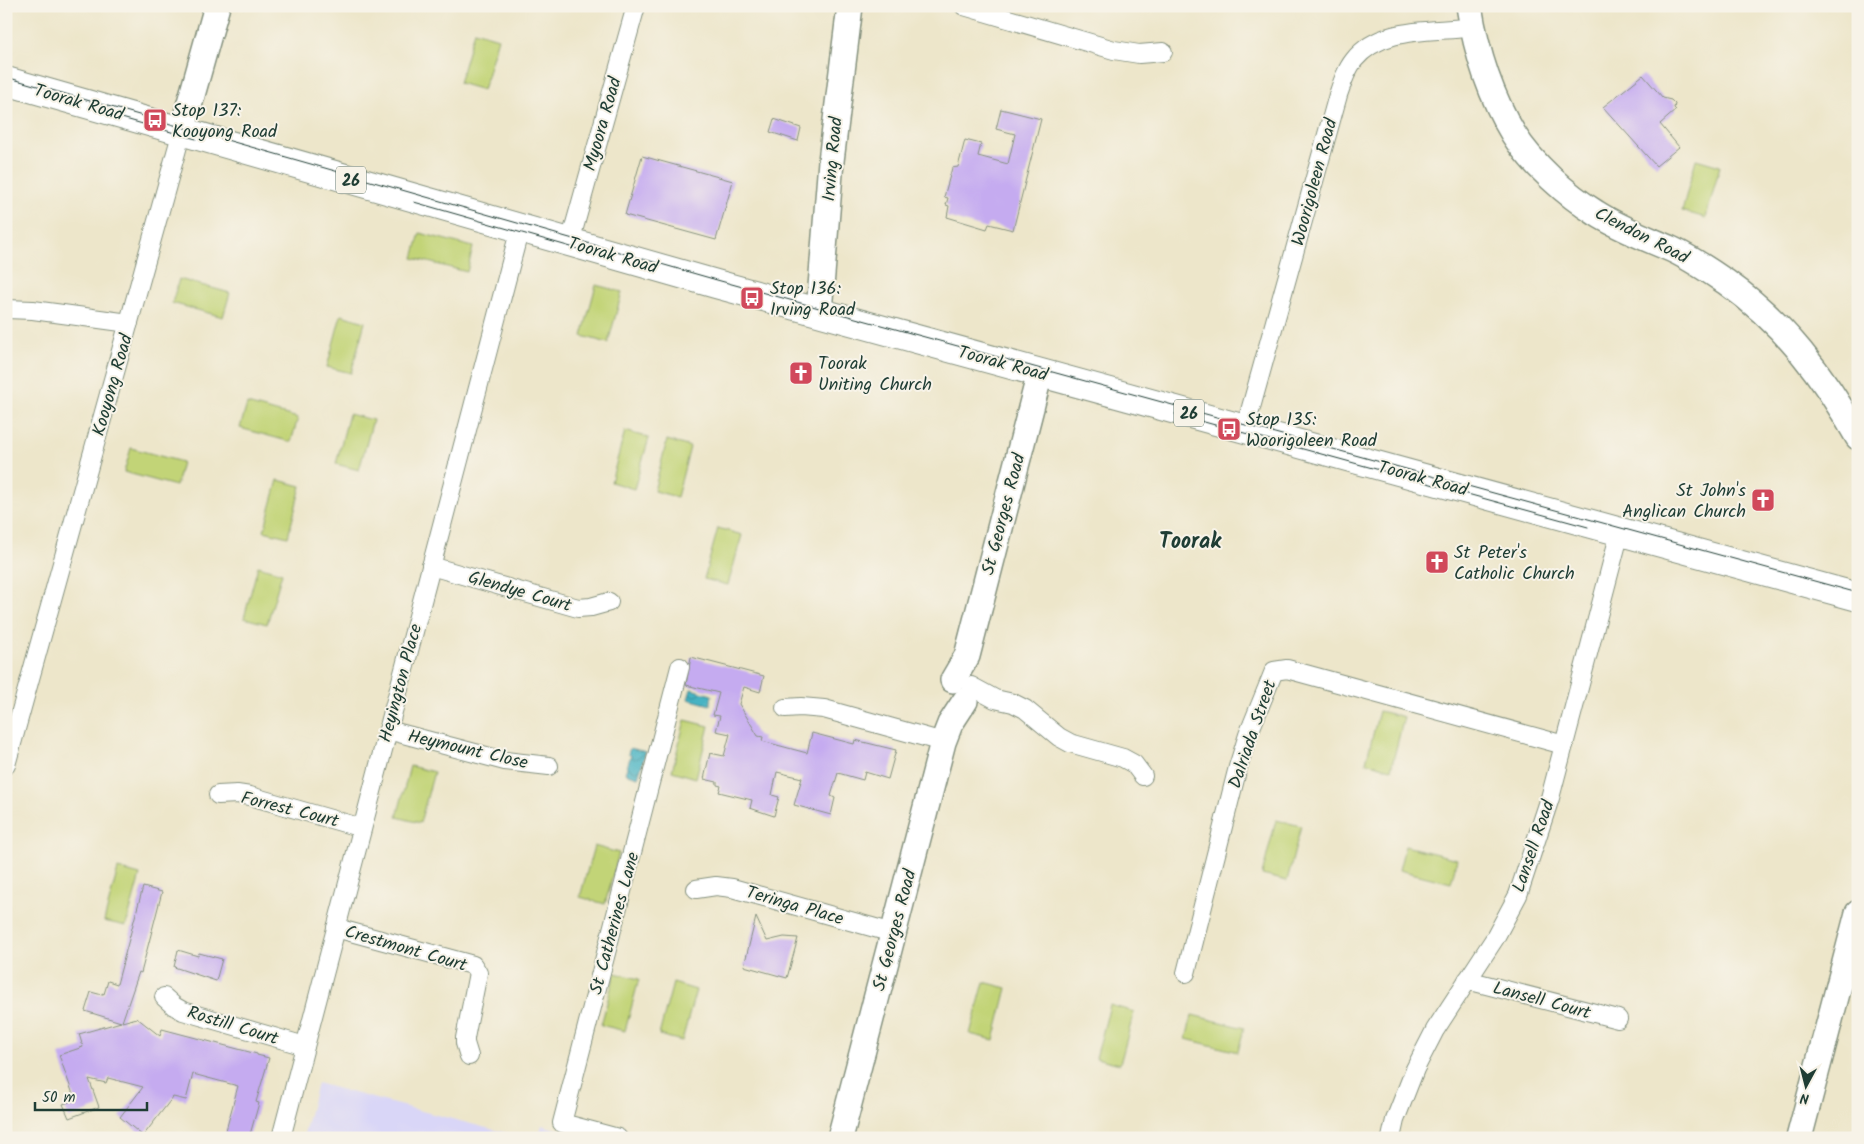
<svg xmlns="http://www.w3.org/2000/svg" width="1864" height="1144" font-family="Kalam,sans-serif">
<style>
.built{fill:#d9d6f7}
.garden{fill:#c2d477;stroke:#708856}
.water{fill:url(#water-waves);stroke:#32787c}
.building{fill:#c5abf0}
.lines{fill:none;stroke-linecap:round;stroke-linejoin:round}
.street-casing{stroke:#86927f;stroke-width:20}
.secondary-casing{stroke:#86927f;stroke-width:28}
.primary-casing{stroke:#86927f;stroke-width:30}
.street{stroke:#fff;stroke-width:18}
.secondary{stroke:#fff;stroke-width:25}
.primary{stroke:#fff;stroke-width:28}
.tram{stroke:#1f3d34;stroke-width:1}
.labels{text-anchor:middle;stroke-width:4;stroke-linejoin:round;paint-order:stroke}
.shield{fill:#f7f3e8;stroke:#60746a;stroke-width:1}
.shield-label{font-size:16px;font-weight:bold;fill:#1f3d34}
.street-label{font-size:18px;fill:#1f3d34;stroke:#f7f3e8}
.poi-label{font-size:18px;fill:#1f3d34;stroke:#f7f3e8;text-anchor:start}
.district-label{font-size:22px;font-weight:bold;fill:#1f3d34;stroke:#f7f3e8}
</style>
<defs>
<pattern id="water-waves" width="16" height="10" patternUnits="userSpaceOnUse" patternTransform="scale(1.25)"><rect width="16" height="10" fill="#46b3c3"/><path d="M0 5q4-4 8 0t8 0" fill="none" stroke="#3a939f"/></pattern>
</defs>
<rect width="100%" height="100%" fill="#f7f3e8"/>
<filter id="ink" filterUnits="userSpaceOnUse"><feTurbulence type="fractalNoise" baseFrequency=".02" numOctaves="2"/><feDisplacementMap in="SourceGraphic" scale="10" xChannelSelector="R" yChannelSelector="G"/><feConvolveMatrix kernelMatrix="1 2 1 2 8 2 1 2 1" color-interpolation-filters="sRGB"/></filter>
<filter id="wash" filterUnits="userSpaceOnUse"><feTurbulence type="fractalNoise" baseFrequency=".0096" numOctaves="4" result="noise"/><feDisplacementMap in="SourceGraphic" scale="20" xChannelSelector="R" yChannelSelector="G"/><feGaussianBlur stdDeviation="1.12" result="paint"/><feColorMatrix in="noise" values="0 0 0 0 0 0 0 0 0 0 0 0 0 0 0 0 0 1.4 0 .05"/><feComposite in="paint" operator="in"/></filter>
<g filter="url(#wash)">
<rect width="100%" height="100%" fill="#ede6ca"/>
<g class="built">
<path d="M317 1083 387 1102 525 1138H303Z"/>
<path d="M542 1125 565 1132 563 1138H538Z"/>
</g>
<g class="garden">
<path d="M474 31 498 38 483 90 459 83Z"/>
<path d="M1696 159 1720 166 1706 218 1682 211Z"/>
<path d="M420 233 473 247 467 272 413 258Z"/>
<path d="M179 279 230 293 223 317 172 303Z"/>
<path d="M596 285 622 292 608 343 582 336Z"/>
<path d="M341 315 365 322 351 373 327 367Z"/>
<path d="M247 404 298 418 291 442 240 428Z"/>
<path d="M349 414 373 420 359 470 336 464Z"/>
<path d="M625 431 649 438 634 489 611 482Z"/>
<path d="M667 440 690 447 677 497 654 491Z"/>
<path d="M131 448 182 462 176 486 124 472Z"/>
<path d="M278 480 301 486 288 537 264 531Z"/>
<path d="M718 528 742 535 728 585 704 579Z"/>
<path d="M258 566 282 573 267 624 244 618Z"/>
<path d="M1379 711 1404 717 1391 769 1366 762Z"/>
<path d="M685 720 709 726 696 778 672 771Z"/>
<path d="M410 766 434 772 420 823 397 817Z"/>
<path d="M1276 820 1301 826 1287 881 1262 875Z"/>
<path d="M594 846 619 853 605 904 580 897Z"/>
<path d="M1405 846 1457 859 1451 883 1399 870Z"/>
<path d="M118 869 140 875 126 926 104 921Z"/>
<path d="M615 973 639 979 625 1031 601 1025Z"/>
<path d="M984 982 1007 988 994 1040 970 1034Z"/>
<path d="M673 983 696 990 682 1041 659 1035Z"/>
<path d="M1110 1005 1134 1012 1120 1064 1096 1058Z"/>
<path d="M1192 1015 1244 1028 1238 1052 1186 1039Z"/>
</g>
<g class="water">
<path d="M691 689 712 695 710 705 688 699Z"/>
<path d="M630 748 646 752 638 777 625 773 631 755 628 754Z"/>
</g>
<g id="blocks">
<g class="building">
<path d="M1643 75 1663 98 1671 100 1675 104 1674 108 1676 110 1660 124 1679 147 1656 166 1603 107Z"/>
<path d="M1001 109 1041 119 1013 230 989 224 987 229 947 217 949 206 946 205 948 198 944 197 952 168 958 167 965 140 981 144 978 156 1008 164 1015 134 996 129Z"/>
<path d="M774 119 801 128 798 141 770 132Z"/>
<path d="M642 156 733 181 716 240 625 215Z"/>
<path d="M691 657 764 676 760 692 744 687 739 704 758 736 763 737 762 741 807 753 812 733 854 744 855 740 896 750 888 779 865 772 863 780 838 773 831 796 835 798 831 815 794 805 802 778 777 772 772 795 779 797 774 816 750 808 752 800 719 792 721 786 717 785V782L704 779 710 753 724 756 730 734 716 731 720 716 713 715 719 693 686 685Z"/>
<path d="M143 887 162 892 141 973 139 972 122 1022 137 1018 160 1036 162 1029 257 1054V1055L269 1058 256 1102 259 1103 249 1138H239L225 1134 238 1086 193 1074 186 1100 173 1097 143 1136 120 1117 143 1087 108 1078 106 1083 89 1079 99 1107 69 1118 63 1104 75 1100 59 1055 83 1047 79 1034 121 1022 85 1011 91 992 102 995V993L104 994 108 981 117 984Z"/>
<path d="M756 917 767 941 784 937 798 938 787 978 744 966Z"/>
<path d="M178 950 198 956 199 953 222 959 216 981 174 967Z"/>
</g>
</g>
</g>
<g filter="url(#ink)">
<use href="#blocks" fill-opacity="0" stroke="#86927f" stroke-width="1"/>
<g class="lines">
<g class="street-casing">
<g id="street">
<path d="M964 6 1114 50 1139 54 1163 52"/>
<path d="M570 242 636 6"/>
<path d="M6 309 33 310 129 323"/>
<path d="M1245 429 1338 95C1342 83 1346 70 1354 60 1382 25 1433 33 1473 27"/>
<path d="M431 566 578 608 591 607 609 602"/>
<path d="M971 686 995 699 1013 703 1025 709 1059 737 1070 743 1123 758 1134 764 1143 776"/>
<path d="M785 708 801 707 824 709 943 742"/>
<path d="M388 730 505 761 549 766"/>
<path d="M6 765 182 131"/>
<path d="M218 795 237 794 250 796 362 828"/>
<path d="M696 889 716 886 732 888 893 933"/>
<path d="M336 928 473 965 478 973 465 1038V1043L469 1056"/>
<path d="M1186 973 1238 767 1248 735 1274 671 1287 669 1564 745"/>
<path d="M1467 980 1618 1019"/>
<path d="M164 997 174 1006 183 1011 305 1046"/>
<path d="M281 1138 520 228"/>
<path d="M618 1138 562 1123 680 667"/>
<path d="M1391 1138 1395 1120 1415 1069 1435 1030 1495 938 1518 895 1550 798 1620 532"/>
</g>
</g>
<g class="secondary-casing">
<g id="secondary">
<path d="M1469 6C1476 50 1491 97 1514 135 1532 164 1567 195 1596 213 1619 228 1646 238 1671 249 1691 258 1708 270 1726 282 1784 323 1823 375 1858 437"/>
<path d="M182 131 217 6"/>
<path d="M819 312 831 161 850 6"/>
<path d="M953 680 967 656 1040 373"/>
<path d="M840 1138 943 742 950 724 965 701"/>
<path d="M1799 1138 1858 913"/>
</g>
</g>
<g class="primary-casing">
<path id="primary" d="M6 81 716 284 1858 597"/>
</g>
<use href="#street" class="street"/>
<use href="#secondary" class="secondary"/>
<use href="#primary" class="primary"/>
<g class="tram">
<path d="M6 77 717 280 1858 593"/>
<path d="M97 111 196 139"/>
<path d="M414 202 599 255"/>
<path d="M1175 414 1588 527"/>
</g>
</g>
</g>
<defs>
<g id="bus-square" transform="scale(1.25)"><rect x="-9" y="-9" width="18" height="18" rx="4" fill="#d1495b" stroke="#f7f3e8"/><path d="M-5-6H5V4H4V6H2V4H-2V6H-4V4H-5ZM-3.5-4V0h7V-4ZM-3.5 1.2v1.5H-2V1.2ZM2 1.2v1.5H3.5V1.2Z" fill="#fff"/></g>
<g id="church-square" transform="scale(1.25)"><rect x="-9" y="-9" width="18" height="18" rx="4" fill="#d1495b" stroke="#f7f3e8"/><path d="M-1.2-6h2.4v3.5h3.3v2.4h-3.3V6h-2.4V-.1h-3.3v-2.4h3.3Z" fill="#fff"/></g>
</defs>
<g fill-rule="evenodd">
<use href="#bus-square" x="155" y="120"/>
<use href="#bus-square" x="752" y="298"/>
<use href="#church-square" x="801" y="373"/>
<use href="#bus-square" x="1229" y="429"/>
<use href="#church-square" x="1763" y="500"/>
<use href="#church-square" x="1437" y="562"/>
</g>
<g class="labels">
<g class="shield">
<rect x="336" y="166.5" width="30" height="27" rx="4"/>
<rect x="1174" y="399.5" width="30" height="27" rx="4"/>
</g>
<g class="shield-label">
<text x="351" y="186">26</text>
<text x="1189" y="419">26</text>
</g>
<g class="street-label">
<text transform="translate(79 102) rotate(16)" y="6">Toorak Road</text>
<text transform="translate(602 124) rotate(-74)" y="6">Myoora Road</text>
<text transform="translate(832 159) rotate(-85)" y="6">Irving Road</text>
<text transform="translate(1314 182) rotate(-75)" y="6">Woorigoleen Road</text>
<text transform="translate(1642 235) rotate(27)" y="6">Clendon Road</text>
<text transform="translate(613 255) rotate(16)" y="6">Toorak Road</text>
<text transform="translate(1003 363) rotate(15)" y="6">Toorak Road</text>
<text transform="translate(112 385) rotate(-74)" y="6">Kooyong Road</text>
<text transform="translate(1423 478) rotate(15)" y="6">Toorak Road</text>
<text transform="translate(1003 514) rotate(-75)" y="6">St Georges Road</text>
<text transform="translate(520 591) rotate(16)" y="6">Glendye Court</text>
<text transform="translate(400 683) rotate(-75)" y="6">Heyington Place</text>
<text transform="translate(1252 734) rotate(-71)" y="6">Dalriada Street</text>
<text transform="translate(468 749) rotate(13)" y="6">Heymount Close</text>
<text transform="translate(290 809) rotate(14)" y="6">Forrest Court</text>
<text transform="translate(1533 846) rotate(-71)" y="6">Lansell Road</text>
<text transform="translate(795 905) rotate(16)" y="6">Teringa Place</text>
<text transform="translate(614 923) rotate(-75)" y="6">St Catherines Lane</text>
<text transform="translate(894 930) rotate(-75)" y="6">St Georges Road</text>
<text transform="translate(406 948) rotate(16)" y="6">Crestmont Court</text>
<text transform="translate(1542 1000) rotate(15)" y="6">Lansell Court</text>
<text transform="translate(233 1025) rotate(17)" y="6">Rostill Court</text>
</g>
<g class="poi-label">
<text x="172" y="116">Stop 137:<tspan x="172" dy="21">Kooyong Road</tspan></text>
<text x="770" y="294">Stop 136:<tspan x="770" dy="21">Irving Road</tspan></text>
<text x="818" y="369">Toorak<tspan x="818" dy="21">Uniting Church</tspan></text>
<text x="1246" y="425">Stop 135:<tspan x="1246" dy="21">Woorigoleen Road</tspan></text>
<text x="1746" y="496" text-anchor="end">St John's<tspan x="1746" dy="21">Anglican Church</tspan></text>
<text x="1454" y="558">St Peter's<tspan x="1454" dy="21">Catholic Church</tspan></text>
</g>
<g class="district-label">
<text x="1190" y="548">Toorak</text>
</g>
</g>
<rect width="1864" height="1144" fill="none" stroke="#f7f3e8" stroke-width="25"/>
<g transform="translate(1806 1086) rotate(187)" stroke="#f7f3e8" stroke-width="4" paint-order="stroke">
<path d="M0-4L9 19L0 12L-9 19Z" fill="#1f3d34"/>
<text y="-8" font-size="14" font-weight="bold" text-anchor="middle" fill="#1f3d34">N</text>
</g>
<path d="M35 1102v8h112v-8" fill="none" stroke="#1f3d34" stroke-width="2.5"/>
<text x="42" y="1102" font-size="15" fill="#1f3d34" stroke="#f7f3e8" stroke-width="4" paint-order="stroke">50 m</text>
</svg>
